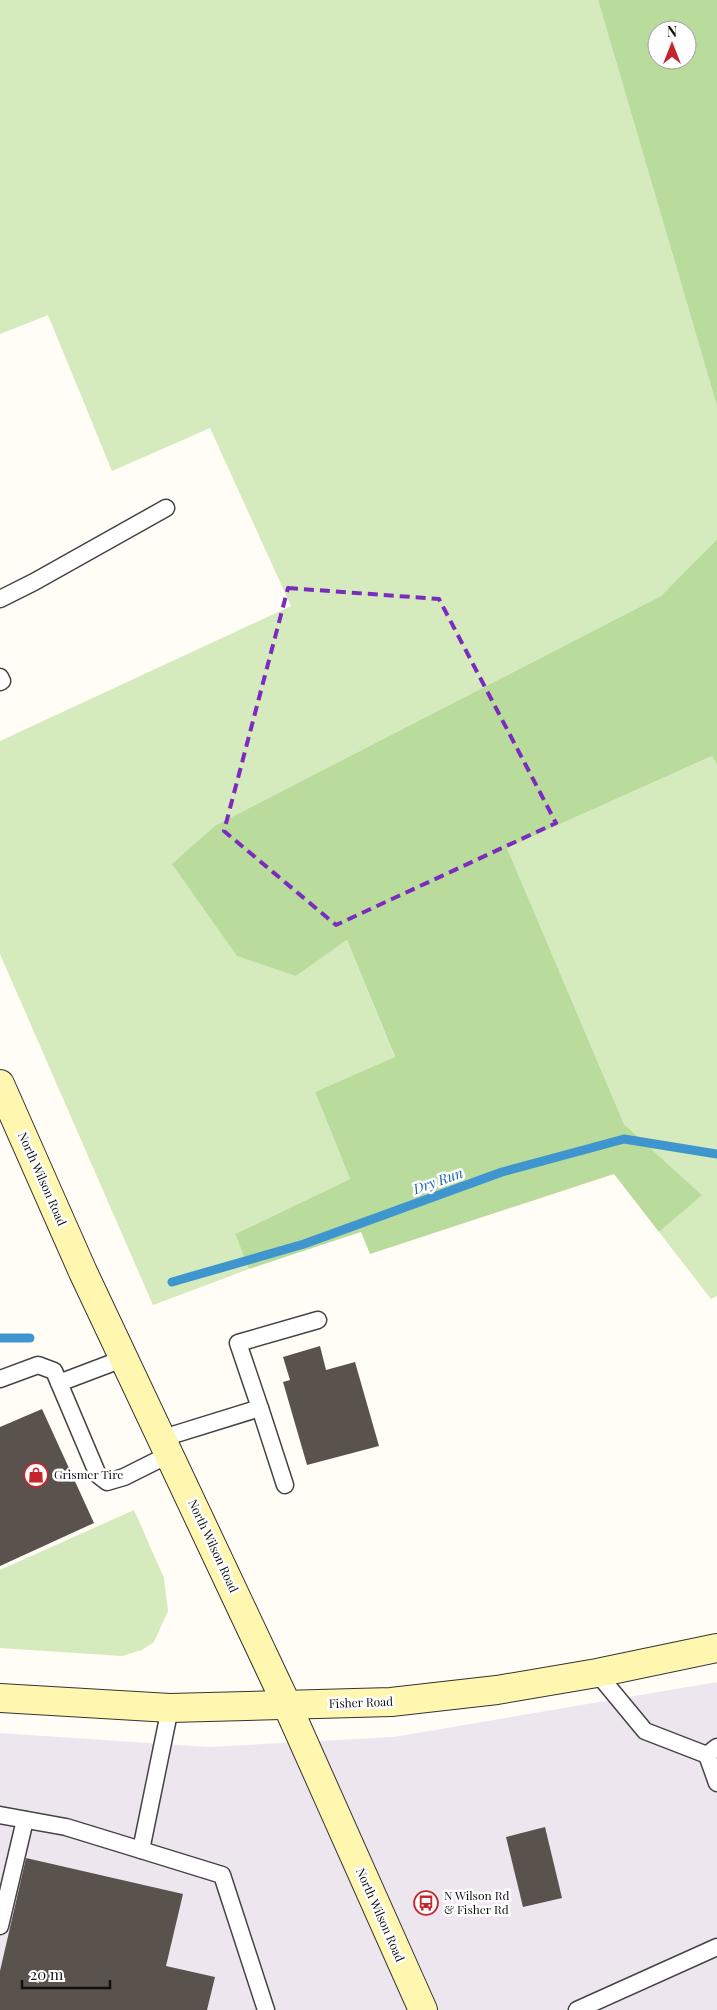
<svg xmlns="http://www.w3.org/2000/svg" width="717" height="2010" font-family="'Playfair Display',serif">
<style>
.industrial{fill:#eee6ef}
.green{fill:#d5ebbd}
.forest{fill:#b9dc9c;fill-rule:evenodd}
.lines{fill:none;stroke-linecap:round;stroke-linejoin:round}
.stream{stroke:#3f96cf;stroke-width:9}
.building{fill:#5a524d}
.service-casing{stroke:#444;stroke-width:19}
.secondary-casing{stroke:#333;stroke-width:30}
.service{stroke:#fff;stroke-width:16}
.secondary{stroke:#fff6b0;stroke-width:28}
.marked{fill:none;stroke:#7b2cbf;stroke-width:4;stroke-dasharray:10 6;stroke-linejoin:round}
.labels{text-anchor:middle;stroke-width:5;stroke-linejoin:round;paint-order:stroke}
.street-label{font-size:12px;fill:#111;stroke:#fff}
.poi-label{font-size:12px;fill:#111;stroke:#fff;text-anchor:start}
.water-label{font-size:14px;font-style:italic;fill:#1768a6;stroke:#fff}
</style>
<rect width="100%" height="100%" fill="#fffdf5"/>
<path class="industrial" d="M717 1682V2010H0V1733L208 1747 394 1737Z"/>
<g class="green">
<path d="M0 0H598L717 406V539L661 596 216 825 296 976 347 940 395 1058 315 1092 350 1179 235 1234 249 1269 153 1305 0 954V741L291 606 210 428 112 471 48 315 0 334Z"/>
<path d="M712 756 717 765V1296L711 1299 659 1232 701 1194 624 1124 507 848Z"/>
<path d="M134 1510 164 1578 168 1611 154 1642 142 1650 122 1656 0 1648V1570Z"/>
</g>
<g class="forest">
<path d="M598 0H717V406ZM657 30H687V60H657Z"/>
<path d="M717 539V765L712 756 507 848 624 1124 702 1195 659 1232 614 1174 370 1254 361 1232 249 1269 235 1234 350 1179 315 1092 395 1057 347 940 296 976 237 956 172 864 216 825 661 596Z"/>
</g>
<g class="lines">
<g class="stream">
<path d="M172 1282 304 1244 502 1172 624 1139 717 1154"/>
<path d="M0 1338H30"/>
</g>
</g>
<g class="building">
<path d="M320 1346 326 1370 355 1362 379 1446 307 1465 283 1382 290 1380 283 1357Z"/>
<path d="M42 1409 94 1523 0 1566V1427Z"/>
<path d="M545 1827 562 1898 523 1907 506 1837Z"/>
<path d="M26 1858 183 1894 166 1966 215 1977 207 2010H0V1971Z"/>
</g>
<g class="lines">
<g class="service-casing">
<g id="service">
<path d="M0 599 34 582 166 508"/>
<path d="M0 677 2 681 0 682"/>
<path d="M0 1379 38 1365 54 1371 98 1475 107 1482 124 1477 170 1454"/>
<path d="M59 1383 125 1358"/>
<path d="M260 1408 285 1485"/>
<path d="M163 1438 260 1408 238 1343 318 1320"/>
<path d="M597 1673 645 1731 707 1755 717 1747"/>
<path d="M170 1708 141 1850 222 1875 266 2010"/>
<path d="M707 1755 717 1783"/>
<path d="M0 1815 66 1827 141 1850"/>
<path d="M0 1926 25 1820"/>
<path d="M577 2010 717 1947"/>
</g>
</g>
<g class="secondary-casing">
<g id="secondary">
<path d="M0 1084 83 1272 287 1705 423 2010"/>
<path d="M0 1698 170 1708 391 1702 497 1690 597 1673 717 1648"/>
</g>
</g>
<use href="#service" class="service"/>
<use href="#secondary" class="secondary"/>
</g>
<path class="marked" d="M288 588 439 599 556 823 336 925 224 831Z"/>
<defs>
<g id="shop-ring" transform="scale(1.25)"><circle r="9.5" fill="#fff" stroke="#c4262e" stroke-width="1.5"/><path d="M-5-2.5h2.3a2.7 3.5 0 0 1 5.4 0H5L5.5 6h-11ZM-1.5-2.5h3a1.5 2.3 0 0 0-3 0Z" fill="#c4262e"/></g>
<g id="bus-ring" transform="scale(1.25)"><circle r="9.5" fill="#fff" stroke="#c4262e" stroke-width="1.5"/><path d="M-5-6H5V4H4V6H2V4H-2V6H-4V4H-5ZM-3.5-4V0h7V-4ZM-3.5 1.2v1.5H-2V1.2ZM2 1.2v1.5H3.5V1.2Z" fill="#c4262e"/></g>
</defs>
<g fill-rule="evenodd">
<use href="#shop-ring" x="36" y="1475"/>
<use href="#bus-ring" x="426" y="1903"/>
</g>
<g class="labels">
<g class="street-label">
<text transform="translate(42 1179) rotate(66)" y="4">North Wilson Road</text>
<text transform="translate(213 1546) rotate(65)" y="4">North Wilson Road</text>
<text transform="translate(361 1703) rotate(-2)" y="4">Fisher Road</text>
<text transform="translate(380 1915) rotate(66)" y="4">North Wilson Road</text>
</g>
<g class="poi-label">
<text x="54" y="1479">Grismer Tire</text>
<text x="444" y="1900">N Wilson Rd<tspan x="444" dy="14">&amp; Fisher Rd</tspan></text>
</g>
<g class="water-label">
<text transform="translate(438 1181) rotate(-20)" y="5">Dry Run</text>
</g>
</g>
<g transform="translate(672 45)"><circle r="24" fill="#ffffff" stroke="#a0a0a0"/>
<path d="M0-4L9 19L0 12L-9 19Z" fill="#c4262e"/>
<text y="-8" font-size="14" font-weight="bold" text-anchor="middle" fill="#111111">N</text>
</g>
<path d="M22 1980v8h88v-8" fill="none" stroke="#111111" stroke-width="2.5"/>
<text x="30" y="1980" font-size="15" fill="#111111" stroke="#ffffff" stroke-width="4" paint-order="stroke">20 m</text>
</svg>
